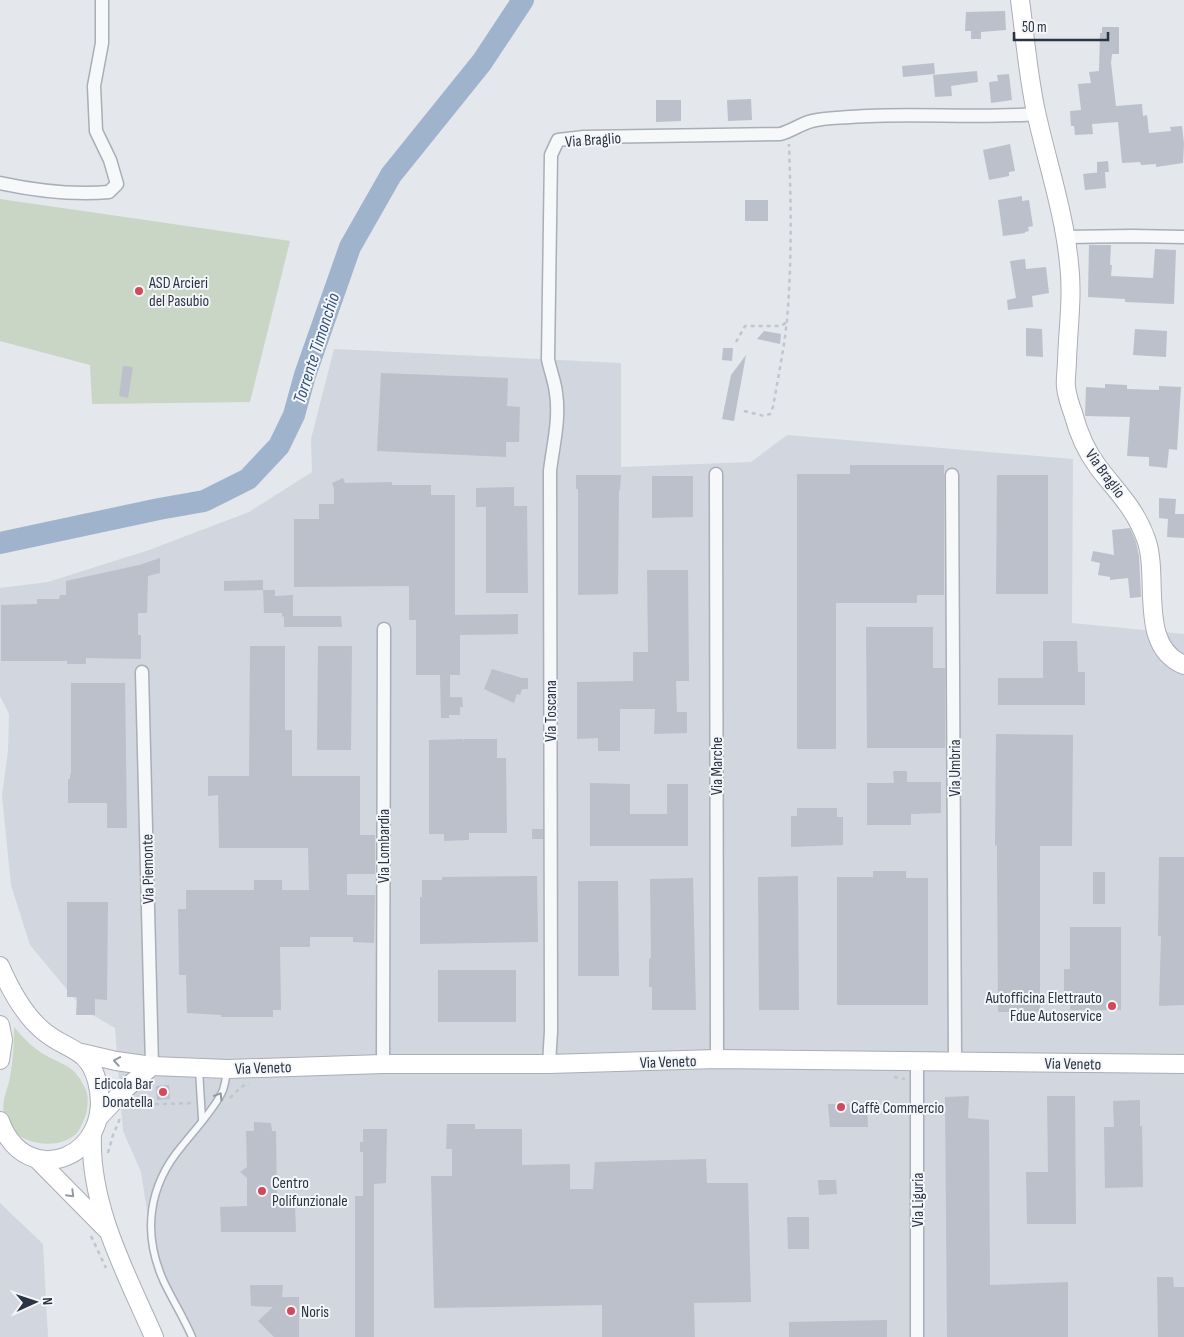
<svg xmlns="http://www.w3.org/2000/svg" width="1184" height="1337" font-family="'Sofia Sans Condensed',sans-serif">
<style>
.built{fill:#d2d6de}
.green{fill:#c9d6c5}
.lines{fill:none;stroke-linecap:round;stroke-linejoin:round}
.river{stroke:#9fb4cc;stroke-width:22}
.building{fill:#bbc0ca}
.lane-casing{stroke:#a9aeb7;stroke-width:9}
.street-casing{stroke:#a9aeb7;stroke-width:15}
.secondary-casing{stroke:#a9aeb7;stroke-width:20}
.path{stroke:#c2c5cb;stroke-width:2.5;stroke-dasharray:4 4;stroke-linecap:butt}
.lane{stroke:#f7f8fa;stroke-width:6}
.street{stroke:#f7f8fa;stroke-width:12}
.secondary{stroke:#fff;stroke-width:18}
.oneway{stroke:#959aa2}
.oneway2{stroke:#9196a0}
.poi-dot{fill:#d1495b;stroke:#f4f6f9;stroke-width:2}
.labels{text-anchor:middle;stroke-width:4;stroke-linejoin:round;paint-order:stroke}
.street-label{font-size:16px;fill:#2b3445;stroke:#f4f6f9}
.poi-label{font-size:16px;fill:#2b3445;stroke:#f4f6f9;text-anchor:start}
.water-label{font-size:18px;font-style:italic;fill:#34527a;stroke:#f4f6f9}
</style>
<rect width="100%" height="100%" fill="#e4e7ec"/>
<g class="built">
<path d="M334 349 621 363V467L751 462 787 435 1073 459 1072 623 1184 634V1337H187L152 1244 141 1172 123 1131 115 1028 84 1010 30 945 11 885 2 796 8 751 9 714 0 696V588L48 582 149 550 249 512 312 472 311 439Z"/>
<path d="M0 1203 43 1244 48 1337H0Z"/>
</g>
<g class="green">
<path d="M0 199 290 241 250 402 92 404 90 365 0 341Z"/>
<path d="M14 1027C23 1038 33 1048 45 1055 65 1066 74 1065 85 1088 89 1095 88 1106 86 1114 84 1120 80 1130 76 1134 55 1153 9 1143 4 1114 1 1100 8 1090 10 1077 13 1060 14 1044 14 1027Z"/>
</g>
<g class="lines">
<path class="river" d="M0 543 159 509 204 501 248 479 279 446 294 415 305 375 350 247 391 175 482 62 523 0"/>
</g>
<g class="building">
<path d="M1005 11 1006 30 981 32V39H971V31H965L966 12Z"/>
<path d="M1102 27H1119V54H1112L1111 63 1116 106 1142 104 1143 116 1147 115 1149 133 1171 131 1170 127 1182 126 1184 144 1183 163 1156 167V164L1141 165 1140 162 1122 163 1118 122 1092 124 1093 134 1075 135 1074 126H1071L1070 111 1081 110 1078 84 1091 83 1089 72 1099 71 1100 33H1102Z"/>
<path d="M934 63 935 74 903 77 902 66Z"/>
<path d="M977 71 978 82 951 86 952 96 935 97 933 75Z"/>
<path d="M1009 74 1012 100 991 103 989 82 998 81 997 75Z"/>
<path d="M751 99 752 120 728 121 727 100Z"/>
<path d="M656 100H681V121L656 122Z"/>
<path d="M1010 144 1015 171 1009 172V176L989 180 983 150Z"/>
<path d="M1108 161 1109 172H1105L1106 188 1085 190 1083 174 1102 172 1097 173V162Z"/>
<path d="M1022 196V201L1029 200 1033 226 1028 227 1029 231 1025 232V233L1003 236 998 200Z"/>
<rect x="745" y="200" width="23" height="21"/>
<path d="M1089 245H1111L1110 265H1112L1111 276 1153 278 1155 249 1176 250 1174 304 1125 302V299L1088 297Z"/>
<path d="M1025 259 1026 269 1046 267 1049 293 1032 296 1033 307 1008 310 1007 300 1016 298 1010 261Z"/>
<path d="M1026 328 1042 329 1043 357 1026 356Z"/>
<path d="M1135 329 1167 331 1166 357 1133 355Z"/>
<path d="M764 331 781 334 780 344 757 339Z"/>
<path d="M723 348H733L732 361 722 360Z"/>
<path d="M746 355 734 421 722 419 731 375Z"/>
<path d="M123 366 133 367 128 398 119 396Z"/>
<path d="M381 373 508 378 507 406 520 407 519 442H506V457L377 451Z"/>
<path d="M1105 384 1127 385V389L1159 390V386L1181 387 1177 450 1169 449 1167 468 1149 466V457L1127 456 1130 417 1085 416 1086 387 1105 388Z"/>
<path d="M850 465H944V595H917V603H836V749H797V474H850Z"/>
<path d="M576 475H621L620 490H619L618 594 578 595V489H576Z"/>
<path d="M997 475H1048V594H996Z"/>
<path d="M652 476H693V517L652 518Z"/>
<path d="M343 478 345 483 392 482V485H431V495H455V615L518 614V634L460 635V675H450V697H462L463 707H460V715H449V718H441L440 675H416V620H409V586L294 587V519H319V504H334V489L332 483Z"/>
<path d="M514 487V506H527L528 593H486V507H476V488Z"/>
<path d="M1159 498 1176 499 1175 514H1184V538L1167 537 1168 519 1159 518Z"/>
<path d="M1130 528 1136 542 1139 556 1141 597 1130 598 1128 578 1110 580V577L1098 575 1100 563 1091 561 1093 551 1114 555 1112 530Z"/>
<path d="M160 558V573L148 576 147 613H138V635H141V659L86 658V664H67V661H1V605L37 604V599H59L60 595H66V581L139 565Z"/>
<path d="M647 570H688L689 681H676L677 712H687V733L654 734 655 709H620V751H598V738L577 739V682L633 681V652H648Z"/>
<path d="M263 580V590L224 591V581Z"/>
<path d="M263 590H275V596L293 595V616H341L342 627H284V616L282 617V613H264Z"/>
<path d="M866 627H933V668H945V748H867Z"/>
<path d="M1043 641H1077L1078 672H1085V705H998V678H1043Z"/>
<path d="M250 646H285V730H292V776H360V835H375V874H347V895H375L374 943 353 942V937H310V947H280L281 1010H273V1017H221V1015L187 1013 186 975H179L178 909H186V890H254V880H282V890H309L308 848H219L218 795 208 796V776H249Z"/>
<path d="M318 646H352L351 750H317Z"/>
<path d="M492 669 522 678H528V689H522L520 695 517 694 514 703 484 689Z"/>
<path d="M71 683H125L127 828H107V803H68V779H70V774H71Z"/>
<path d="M996 734 1073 735 1072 846H1040V1012H998L997 861V845L995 846Z"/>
<path d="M463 739V741L464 739H497V758H506L507 833H469V840L444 841V834H429V740Z"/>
<path d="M893 771H907V782H941V813L911 814V825H867V783H894Z"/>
<path d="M590 783 630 784V814H667V784H688V846H590Z"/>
<path d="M797 808H837V817H843V845L791 847V816H797Z"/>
<rect x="532" y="829" width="11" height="10"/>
<path d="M1159 857H1184V1005L1159 1006 1161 936H1158Z"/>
<path d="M873 871H906V878H928V1005H837V877H873Z"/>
<rect x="1093" y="872" width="12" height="32"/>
<path d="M537 876 538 942 420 944V897H422V880H442V877Z"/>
<path d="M798 876 799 1010H759L758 877Z"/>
<path d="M693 878 696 1010H652V987H649V959L651 958 650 879Z"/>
<path d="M578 881H618L619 976H578Z"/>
<path d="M67 902H108L107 1000 95 999V1015H76L77 997H67Z"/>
<path d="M1070 927H1121V1010H1070V991H1064V969H1070Z"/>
<rect x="438" y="970" width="78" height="52"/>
<path d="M169 1085 170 1099 157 1100 156 1086Z"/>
<path d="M969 1096 968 1118 989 1120 990 1285 1068 1282V1337H947L945 1097Z"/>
<path d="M1047 1096H1075L1076 1224H1027L1026 1172H1048Z"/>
<path d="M1140 1100V1126H1142L1143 1187 1105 1188 1104 1127H1114L1113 1101Z"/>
<path d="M828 1104H849L850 1107H867L868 1127H830Z"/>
<path d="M254 1122 271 1123 272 1131H276L277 1206H295L296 1232H221L220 1207 247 1206V1178L240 1172 247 1167 246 1131H254Z"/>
<path d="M447 1124H475V1129H522V1165L570 1164V1189H593L595 1162 706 1159 707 1183H748L751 1302 694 1303 695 1337H602V1305L434 1308 431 1176H452V1149H446Z"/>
<path d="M363 1129H387L386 1183 374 1184V1337H355V1196H363V1152H360V1142H363Z"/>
<path d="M818 1180H836L837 1194 819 1195Z"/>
<path d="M787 1217H809V1249H788Z"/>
<path d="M1157 1277H1173L1174 1287H1184V1337H1158Z"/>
<path d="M250 1285H283L282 1297H299V1337H274L258 1321 273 1307 251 1306Z"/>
<path d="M887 1320V1337H789V1322Z"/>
</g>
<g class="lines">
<g class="lane-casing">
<g id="lane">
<path d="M199 1070 202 1119"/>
<path d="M192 1337C184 1318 173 1301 164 1282 142 1234 148 1186 182 1146 193 1132 217 1106 223 1090 225 1084 226 1078 227 1071"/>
</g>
</g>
<g class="street-casing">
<g id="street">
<path d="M0 183C37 191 71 195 109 192L117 184 110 160 96 131 94 86 102 43V0"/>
<path d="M1066 237 1132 236 1184 237"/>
<path d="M716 474 717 1059"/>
<path d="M952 475 955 1061"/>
<path d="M142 672 152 1066"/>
<path d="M917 1062V1337"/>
<path d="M383 1064 384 629"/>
<path d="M549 1064 551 1031 550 471C553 445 560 420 556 393 555 382 550 370 548 359L551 155 558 140 584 137 780 134C792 131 800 124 812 121 823 118 837 118 850 117 912 112 974 119 1036 114"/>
</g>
</g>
<g class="secondary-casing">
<g id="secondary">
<path d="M1020 0C1025 37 1028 75 1036 112 1047 162 1064 212 1069 263 1073 296 1068 328 1067 361 1067 369 1065 379 1066 387 1067 396 1070 405 1073 413 1078 432 1086 451 1098 467 1117 492 1135 508 1146 539 1160 577 1137 646 1184 665"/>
<path d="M0 966C10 989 23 1013 41 1029 65 1051 88 1046 97 1081 117 1157 26 1193 0 1121"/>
<path d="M0 1025 3 1040 0 1060"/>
<path d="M82 1053 116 1061 152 1066 228 1069 383 1064H549L717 1059 1184 1064"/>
<path d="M99 1117 126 1088 152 1066"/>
<path d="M92 1134C89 1206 126 1273 154 1337"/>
<path d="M37 1159 106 1229"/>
</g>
</g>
<g class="path">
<path d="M736 342 745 326H781L787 322"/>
<path d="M744 411 764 416 770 414 773 407C778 378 784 349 787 320 792 261 791 203 789 144"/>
<path d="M894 1077 905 1079"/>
<path d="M230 1098 241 1087 249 1083"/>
<path d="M131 1105 193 1103"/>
<path d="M108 1153 113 1135 121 1116"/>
<path d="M91 1236 106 1268"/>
</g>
<use href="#lane" class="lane"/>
<use href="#street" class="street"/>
<use href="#secondary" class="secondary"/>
</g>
<defs><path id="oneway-chevron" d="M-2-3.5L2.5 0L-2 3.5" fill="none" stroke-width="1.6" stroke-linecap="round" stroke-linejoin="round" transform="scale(1.25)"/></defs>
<g class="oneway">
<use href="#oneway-chevron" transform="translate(117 1061) rotate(-170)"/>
<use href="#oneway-chevron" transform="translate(71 1194) rotate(45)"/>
</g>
<use class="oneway2" href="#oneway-chevron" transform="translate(219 1096) rotate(-59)"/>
<g class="poi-dot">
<circle cx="139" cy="291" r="5"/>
<circle cx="1112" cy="1006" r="5"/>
<circle cx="163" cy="1092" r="5"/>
<circle cx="841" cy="1107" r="5"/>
<circle cx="262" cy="1191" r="5"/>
<circle cx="291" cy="1311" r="5"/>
</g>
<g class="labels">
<g class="street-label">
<text transform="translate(593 139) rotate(-4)" y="6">Via Braglio</text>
<text transform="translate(1106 473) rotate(54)" y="6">Via Braglio</text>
<text transform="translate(550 711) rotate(-90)" y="6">Via Toscana</text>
<text transform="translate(716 766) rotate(-90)" y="6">Via Marche</text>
<text transform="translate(954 768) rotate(-90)" y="6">Via Umbria</text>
<text transform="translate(383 846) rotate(-90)" y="6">Via Lombardia</text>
<text transform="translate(147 869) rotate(-91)" y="6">Via Piemonte</text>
<text transform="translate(668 1061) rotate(-2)" y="6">Via Veneto</text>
<text transform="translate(1073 1063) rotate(1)" y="6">Via Veneto</text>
<text transform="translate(263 1067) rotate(-2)" y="6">Via Veneto</text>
<text transform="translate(917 1200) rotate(-90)" y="6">Via Liguria</text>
</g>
<g class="poi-label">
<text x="149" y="288">ASD Arcieri<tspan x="149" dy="18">del Pasubio</tspan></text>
<text x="1102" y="1003" text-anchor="end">Autofficina Elettrauto<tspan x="1102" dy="18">Fdue Autoservice</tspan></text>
<text x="153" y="1089" text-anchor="end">Edicola Bar<tspan x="153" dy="18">Donatella</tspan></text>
<text x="851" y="1113">Caffè Commercio</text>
<text x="272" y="1188">Centro<tspan x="272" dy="18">Polifunzionale</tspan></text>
<text x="301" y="1317">Noris</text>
</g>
<g class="water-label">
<text transform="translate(316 348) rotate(-72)" y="6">Torrente Timonchio</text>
</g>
</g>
<g transform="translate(35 1302) rotate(87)" stroke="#f4f6f9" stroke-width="4" paint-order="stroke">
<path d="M0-4L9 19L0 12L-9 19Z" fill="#2b3445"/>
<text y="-8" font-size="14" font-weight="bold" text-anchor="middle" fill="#2b3445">N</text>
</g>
<path d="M1014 32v8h94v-8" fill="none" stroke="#2b3445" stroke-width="2.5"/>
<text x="1022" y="32" font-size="15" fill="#2b3445" stroke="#f4f6f9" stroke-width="4" paint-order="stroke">50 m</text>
</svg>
